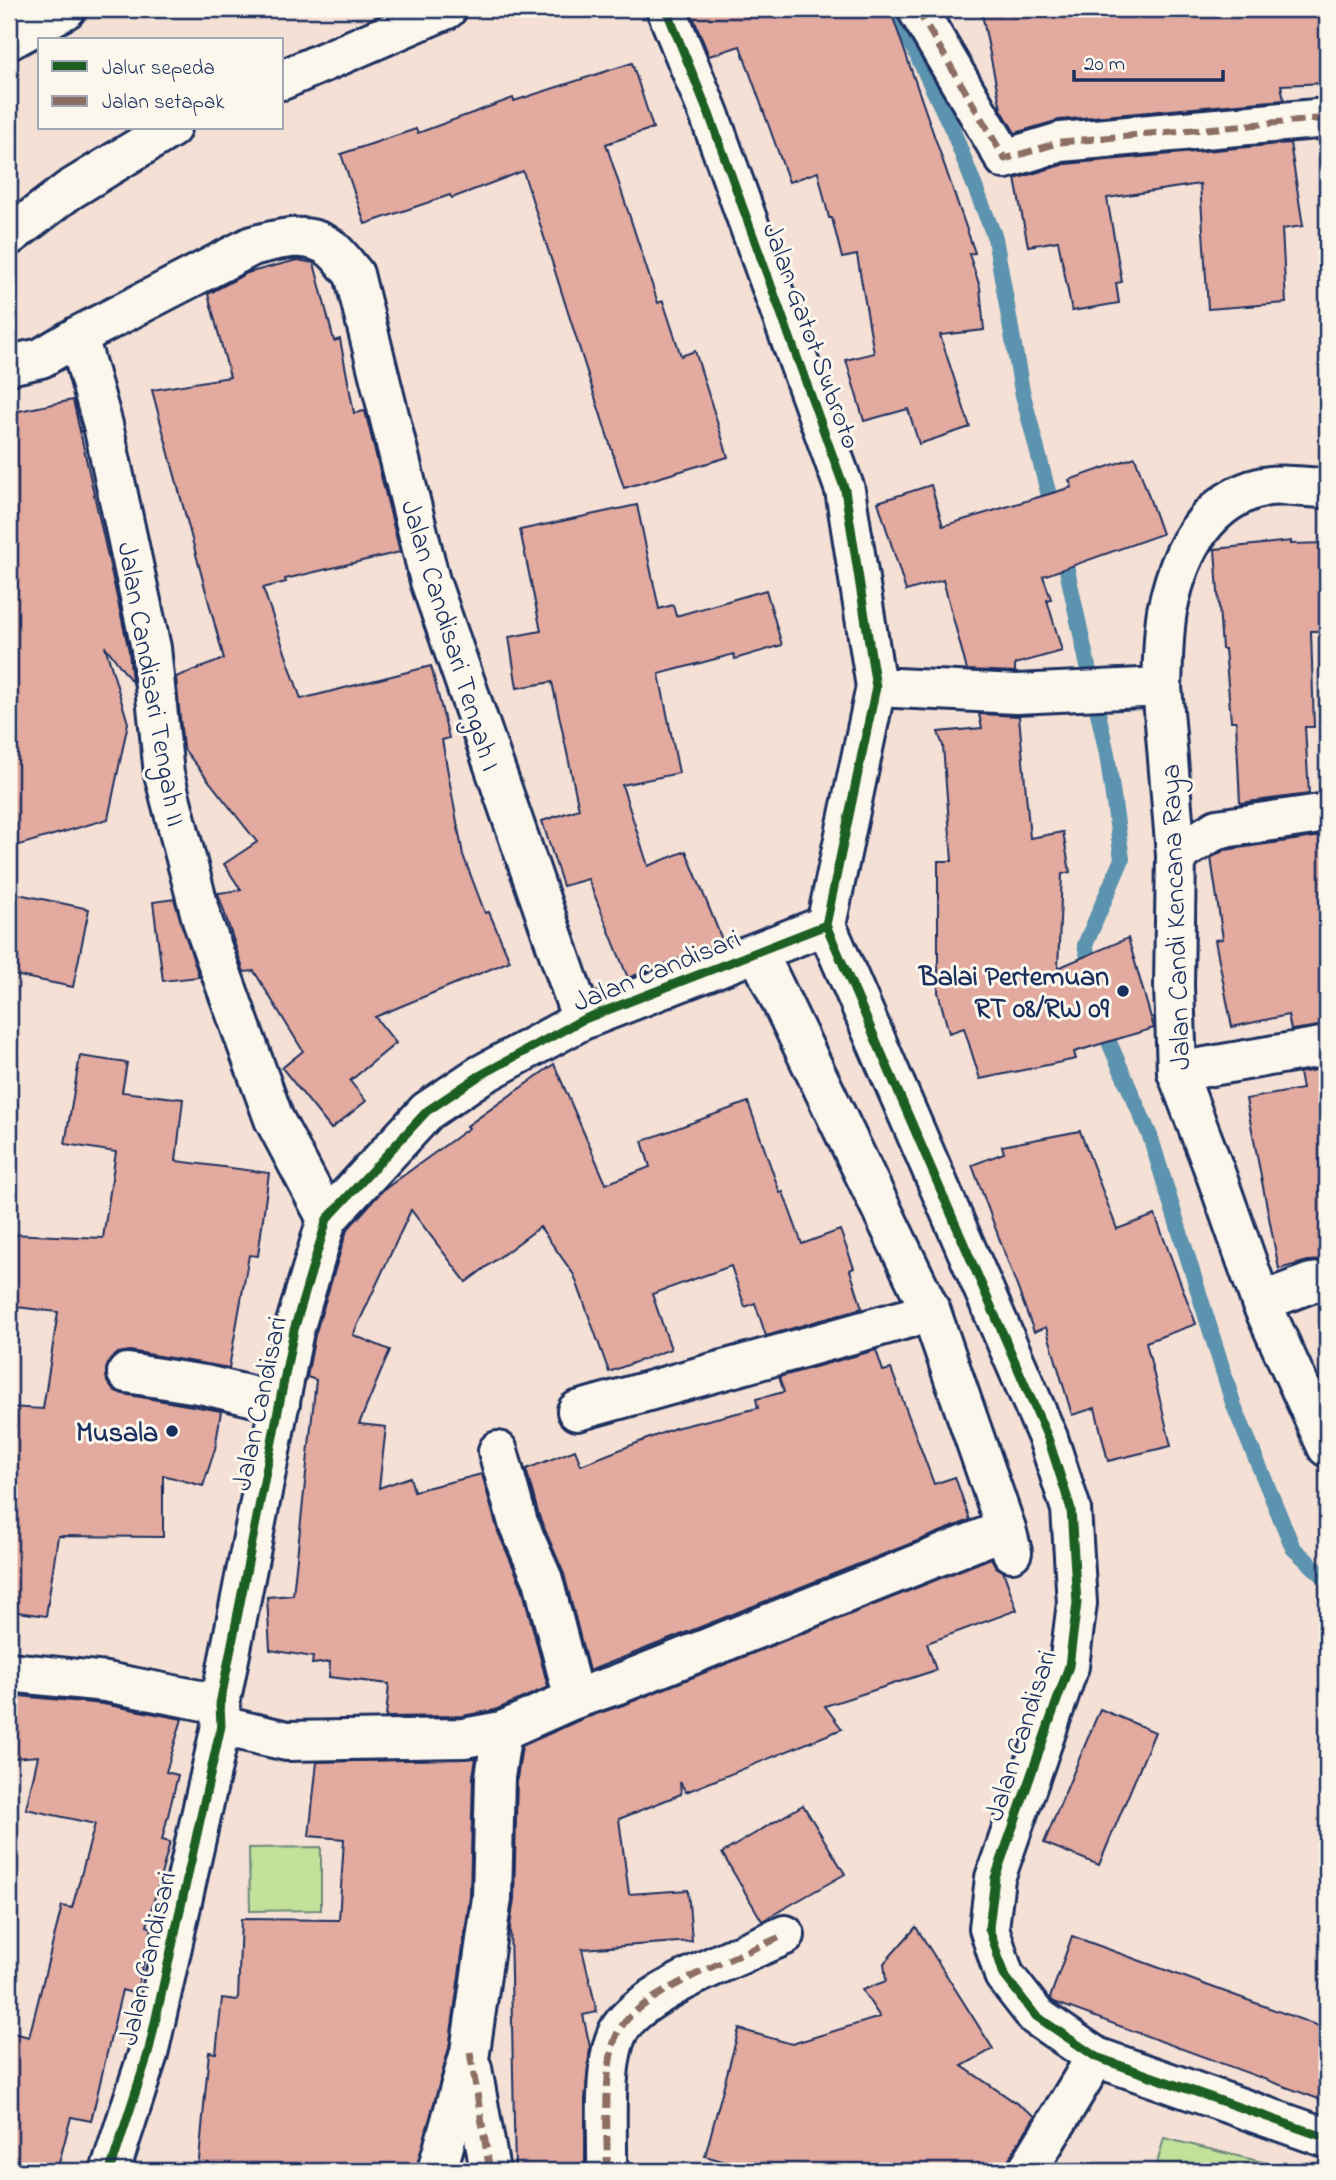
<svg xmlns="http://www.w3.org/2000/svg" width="1336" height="2180" font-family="'Indie Flower',sans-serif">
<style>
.green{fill:#c2e199;stroke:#6e887c;stroke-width:2}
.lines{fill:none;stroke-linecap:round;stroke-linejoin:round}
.stream{stroke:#5b93ae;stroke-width:16}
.building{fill:#e3aa9f;stroke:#1b2f5e;stroke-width:2}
.minor-casing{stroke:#1b2f5e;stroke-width:44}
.tertiary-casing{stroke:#1b2f5e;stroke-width:44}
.motorway-casing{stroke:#1b2f5e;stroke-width:44}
.minor{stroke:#fbf7ec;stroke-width:38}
.tertiary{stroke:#fbf7ec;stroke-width:38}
.motorway{stroke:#fbf7ec;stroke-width:38}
.quiet{stroke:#8d6e63;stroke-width:7;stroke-dasharray:14 7;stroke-linecap:butt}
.cycleway-casing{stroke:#fbf7ec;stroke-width:13}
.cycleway{stroke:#1b5e20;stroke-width:9}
.poi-dot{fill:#1b2f5e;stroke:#fbf7ec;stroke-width:2.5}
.labels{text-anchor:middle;stroke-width:6;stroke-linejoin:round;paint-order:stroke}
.street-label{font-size:28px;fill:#1b2f5e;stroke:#fbf7ec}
.poi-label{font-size:28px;font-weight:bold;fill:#1b2f5e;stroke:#fbf7ec;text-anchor:end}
</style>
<rect width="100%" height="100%" fill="#f4e0d5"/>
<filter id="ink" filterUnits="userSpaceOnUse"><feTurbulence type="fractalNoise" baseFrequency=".0143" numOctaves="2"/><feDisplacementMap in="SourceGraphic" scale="14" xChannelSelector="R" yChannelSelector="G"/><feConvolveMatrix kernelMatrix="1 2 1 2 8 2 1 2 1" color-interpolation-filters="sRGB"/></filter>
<g filter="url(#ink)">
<g class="green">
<path d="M321 1847V1910L250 1911 249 1848Z"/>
<path d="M1164 2138 1299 2171H1155Z"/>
</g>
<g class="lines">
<g class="stream">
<path d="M900 10 909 38 953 131 995 238 1022 391 1054 515"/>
<path d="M1062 547 1107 754 1122 859 1085 945 1093 976"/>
<path d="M1103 1022 1106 1035 1150 1136 1234 1406 1293 1548 1327 1579"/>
</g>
</g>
<g class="building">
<path d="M690 9H890L975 253 969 254 980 287 984 330 940 335 970 427 919 444 908 409 864 421 846 360 874 353 857 255 842 258 832 218H829L818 172 789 182 740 46 709 56Z"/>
<path d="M981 9H1327V83L1281 85 1284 100 1059 120 1015 133 1001 109Z"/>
<path d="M632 63 653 128 606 144 658 303 663 301 681 356 695 351 728 457 624 488 523 171 452 198 450 195 365 224 341 154 416 129 418 133 513 98 514 101Z"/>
<path d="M1290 143 1303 226 1282 229 1286 303 1208 309 1200 184 1107 198 1122 282 1116 283 1119 303 1072 311 1058 241 1028 246 1015 179 1065 164Z"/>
<path d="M297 260 314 263 334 341 340 339 354 413 365 411 400 552 285 579 286 582 263 588 301 699 431 666 449 738 442 740 463 855 485 913 489 912 510 961 375 1017 396 1043 350 1081 366 1101 331 1129 282 1068 303 1051 254 971 244 972 218 893 241 890 224 864 257 842 183 748 176 677 224 659 152 390 230 377 208 294 247 273Z"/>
<path d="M73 400 129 651 132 682 105 646 128 723 108 819 9 848V413Z"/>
<path d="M1135 457 1162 534 1043 576 1051 599 1047 600 1062 651 1015 664V672L967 670 943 580 906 591 878 502 931 485 943 526 1072 487 1069 480Z"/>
<path d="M637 505 659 609 673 605 676 616 766 590 782 645 735 659 734 654 659 674 679 773 622 785 648 866 686 851 723 942 628 978 588 879 563 886 542 821 579 809 552 682 517 688 509 637 541 631 520 530Z"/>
<path d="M1291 541V544L1327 543V631H1311L1314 727H1305L1309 794 1240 803 1236 721H1231L1225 649H1222L1215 549Z"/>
<path d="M979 714 1019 716 1030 838 1063 832 1070 872 1062 874 1058 968 1128 938 1154 1028 1074 1052 1076 1059 980 1079 964 1028 949 1033 938 992V861H952L943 746 938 732 982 728Z"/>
<path d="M1322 836 1327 875V1025L1291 1030 1288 1015 1232 1027 1215 940 1223 939 1211 858 1225 850Z"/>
<path d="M9 892 89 909 73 987 9 974Z"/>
<path d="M174 899 199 977 163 981 153 902Z"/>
<path d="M80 1056 127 1063 122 1092 183 1099 176 1161 269 1173 258 1256 249 1255 229 1368 130 1351 118 1353 110 1360 106 1369 107 1382 113 1390 123 1394 221 1411 215 1449 203 1486 163 1475V1537L58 1536 46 1616 9 1611V1407L43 1409 58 1312 9 1306V1234L103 1238 116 1152 65 1144Z"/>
<path d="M554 1064 606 1184 650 1167 642 1141 748 1102 780 1193 783 1192 802 1244 840 1230 854 1268 850 1270 862 1308 766 1336 755 1303 745 1307 731 1266 652 1294 671 1349 609 1372 574 1275 540 1227 466 1282 411 1210 353 1335 390 1350 359 1424 386 1427 379 1488 410 1477 414 1491 482 1474 498 1532 522 1587 548 1687 495 1710 462 1716 386 1717 389 1684 329 1677 330 1662 312 1664 313 1657 270 1650 267 1597 293 1595 316 1380 307 1377 315 1335 347 1230 382 1191 469 1128 467 1126Z"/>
<path d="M1327 1068V1260L1308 1261 1279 1269 1246 1099 1302 1089 1299 1073Z"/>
<path d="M1080 1131 1117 1229 1155 1215 1196 1324 1146 1342 1171 1446 1108 1461 1095 1408 1072 1415 1046 1327 1034 1332 972 1165 1004 1153 1002 1146Z"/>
<path d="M876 1350 883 1371 891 1369 934 1484 955 1477 970 1520 589 1671 564 1574 539 1516 526 1469 575 1450 581 1465 675 1428 758 1408 756 1399 784 1392 779 1377Z"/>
<path d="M991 1558 996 1567 1003 1571 1017 1610 927 1643 936 1670 825 1706 842 1729 686 1792 680 1782 681 1794 619 1819 629 1894 688 1890 692 1941 582 1949 597 2012 583 2015 590 2047 585 2099V2171H515L510 1926 514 1899 517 1779 522 1746 582 1719 626 1704Z"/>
<path d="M9 1695 103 1704 182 1719 166 1772 178 1775 162 1840 170 1842 147 1926 152 1928 136 1994 122 1990 91 2121 71 2117 57 2171H9V2032L29 2037 62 1906 72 1908 95 1824 26 1809 38 1756 14 1758Z"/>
<path d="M1100 1709 1155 1732 1099 1865 1044 1843Z"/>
<path d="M476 1758 473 1776 470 1896 449 2048 416 2171H198L209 2052 216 2053 222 1998 238 2000 241 1919 339 1920 344 1839 309 1836 317 1762Z"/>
<path d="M803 1805 845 1874 762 1921 722 1853Z"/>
<path d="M916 1927 993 2049 962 2066 1035 2116 1008 2160 1005 2171H757L705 2156 739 2029 792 2044 880 2017 862 1990 886 1981 884 1963Z"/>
<path d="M1072 1936 1327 2029V2102L1054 2002 1050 1998Z"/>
</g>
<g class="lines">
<g class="minor-casing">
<g id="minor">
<path d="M917 9 1005 159 1061 142 1327 118"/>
<path d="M282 80 447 9"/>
<path d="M9 236 68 191 171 128"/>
<path d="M78 336 103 425 151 648 164 774 202 920 274 1119 327 1219"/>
<path d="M9 365 41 358 78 336 252 246C278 239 309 230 332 249 340 256 347 266 354 274L430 581 582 1020"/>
<path d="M876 687 826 925 1048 1438 1071 1509 1077 1603 1069 1666 995 1878 989 1928 1004 1975 1036 2016 1096 2057 1327 2138"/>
<path d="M1162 687C1163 662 1163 635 1167 611 1178 556 1203 501 1263 487 1282 483 1307 488 1327 488"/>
<path d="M1176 855 1217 829 1327 813"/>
<path d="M758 953 931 1312 1006 1529 1012 1552"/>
<path d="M1177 1072 1327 1046"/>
<path d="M1261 1302 1311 1283 1327 1281"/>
<path d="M127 1373 205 1385 280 1403"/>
<path d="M577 1411 931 1312"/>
<path d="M498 1451 518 1523 543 1580 574 1699"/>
<path d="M9 1672 106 1682 220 1704"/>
<path d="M221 1726 287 1741 464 1738 502 1731 574 1699 618 1684 1006 1529"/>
<path d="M472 2068 490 2171"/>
<path d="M110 2171 148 2054 221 1726 220 1704 294 1330 327 1219 427 1111 479 1076 582 1020 826 925"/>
<path d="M437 2171 470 2052 492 1898 495 1777 502 1731"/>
<path d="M607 2171C608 2134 602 2064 618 2032 638 1992 744 1954 785 1935"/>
<path d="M1027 2171 1096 2057"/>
</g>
</g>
<g class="tertiary-casing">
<path id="tertiary" d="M666 9 709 114 845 490 876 687 1017 694 1162 687 1176 855 1174 986 1177 1072 1215 1172 1261 1302 1327 1447"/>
</g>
<g class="motorway-casing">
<path id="motorway" d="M9 40 66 9"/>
</g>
<use href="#minor" class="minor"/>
<use href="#tertiary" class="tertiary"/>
<use href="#motorway" class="motorway"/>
<g class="quiet">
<path d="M917 9 1005 159 1061 142 1327 118"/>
<path d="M470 2052 490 2171"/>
<path d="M607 2171C608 2134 602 2064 618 2032 638 1992 744 1954 785 1935"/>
</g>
<g class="cycleway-casing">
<g id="cycleway">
<path d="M666 9 709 114 845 490 876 687 826 925 1048 1438 1071 1509 1077 1603 1069 1666 995 1878 989 1928 1004 1975 1036 2016 1096 2057 1327 2138"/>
<path d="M110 2171 148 2054 221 1726 220 1704 294 1330 327 1219 427 1111 479 1076 582 1020 826 925"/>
</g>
</g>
<use href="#cycleway" class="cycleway"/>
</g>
</g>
<g class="poi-dot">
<circle cx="1123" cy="991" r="7"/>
<circle cx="172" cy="1431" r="7"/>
</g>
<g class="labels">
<g class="street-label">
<text transform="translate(813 335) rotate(70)" y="10">Jalan Gatot Subroto</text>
<text transform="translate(452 635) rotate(73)" y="10">Jalan Candisari Tengah I</text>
<text transform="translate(153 684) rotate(80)" y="10">Jalan Candisari Tengah II</text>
<text transform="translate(1174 917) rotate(-92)" y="10">Jalan Candi Kencana Raya</text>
<text transform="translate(656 969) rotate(-22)" y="10">Jalan Candisari</text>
<text transform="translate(258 1403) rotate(-78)" y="10">Jalan Candisari</text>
<text transform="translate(1019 1735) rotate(-72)" y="10">Jalan Candisari</text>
<text transform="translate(146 1958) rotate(-77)" y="10">Jalan Candisari</text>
</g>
<g class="poi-label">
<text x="1109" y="985">Balai Pertemuan<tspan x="1109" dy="32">RT 08/RW 09</tspan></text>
<text x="158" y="1441">Musala</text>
</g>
</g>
<rect width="1336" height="2180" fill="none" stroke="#fbf7ec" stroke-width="35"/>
<rect x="18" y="18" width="1301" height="2145" fill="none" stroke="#1b2f5e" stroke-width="2.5" filter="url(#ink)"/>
<rect x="38" y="38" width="245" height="91" fill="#fbf7ec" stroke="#a1a7b3" stroke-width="2"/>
<rect x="52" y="61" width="35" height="10" fill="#1b5e20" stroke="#a1a7b3" stroke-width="2"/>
<text x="102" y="74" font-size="21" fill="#1b2f5e">Jalur sepeda</text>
<rect x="52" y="96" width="35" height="10" fill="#8d6e63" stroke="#a1a7b3" stroke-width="2"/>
<text x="102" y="108" font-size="21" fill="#1b2f5e">Jalan setapak</text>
<path d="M1074 70v10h149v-10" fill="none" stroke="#1b2f5e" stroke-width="3.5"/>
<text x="1084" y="70" font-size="21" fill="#1b2f5e" stroke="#fbf7ec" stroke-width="5" paint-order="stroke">20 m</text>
</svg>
